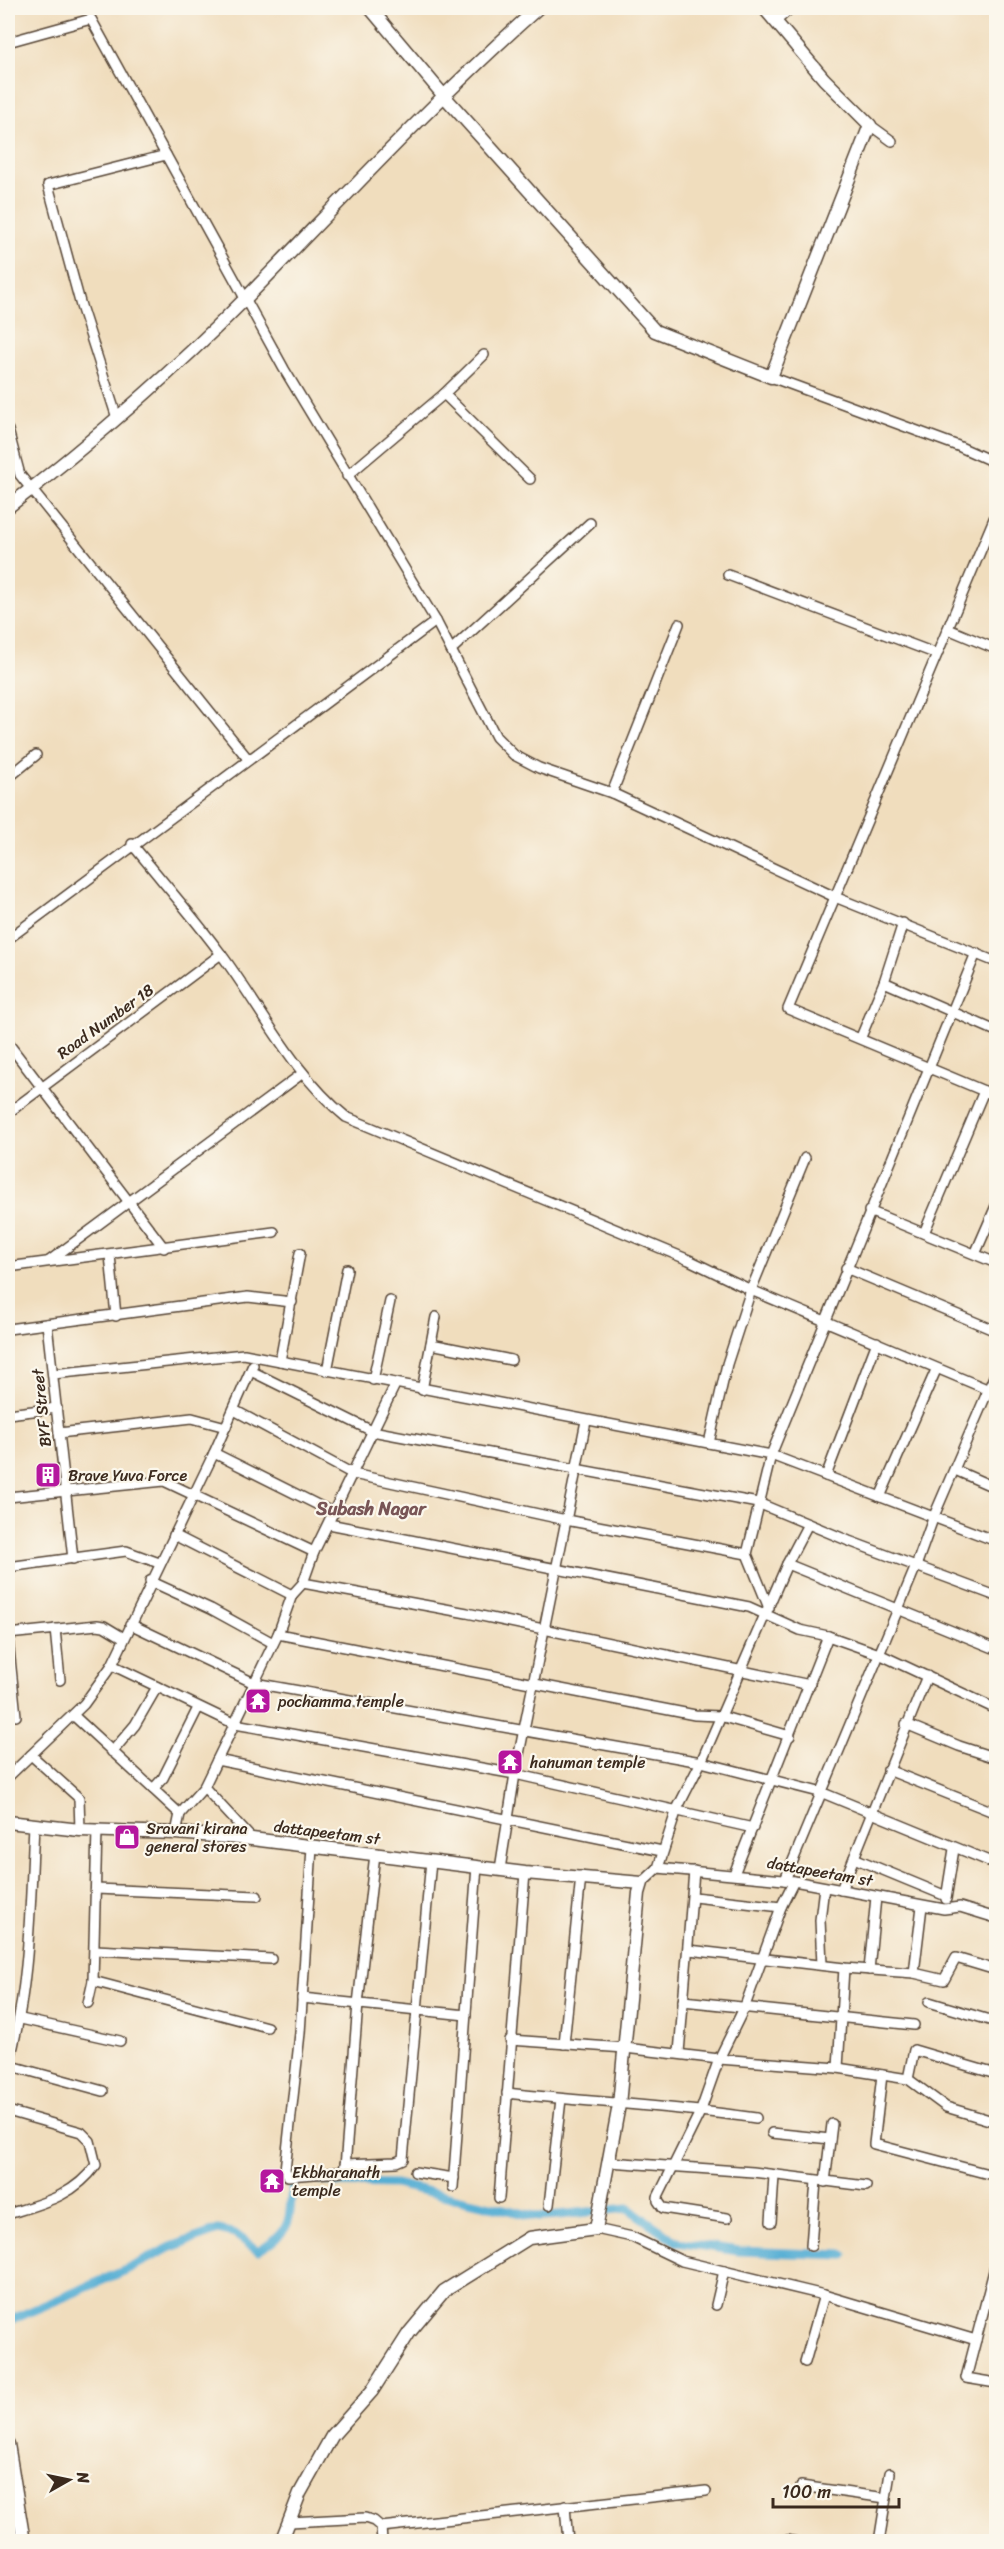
<svg xmlns="http://www.w3.org/2000/svg" width="1004" height="2549" font-family="Sriracha,sans-serif">
<style>
.lines{fill:none;stroke-linecap:round;stroke-linejoin:round}
.canal{stroke:#57afd4;stroke-width:9}
.street-casing{stroke:#564536;stroke-width:12}
.secondary-casing{stroke:#564536;stroke-width:15}
.street{stroke:#fff;stroke-width:9}
.secondary{stroke:#fff;stroke-width:12}
.labels{text-anchor:middle;stroke-width:4.5;stroke-linejoin:round;paint-order:stroke}
.street-label{font-size:16px;fill:#3b2a1e;stroke:#fbf7ec}
.poi-label{font-size:16px;fill:#3b2a1e;stroke:#fbf7ec;text-anchor:start}
.neighbourhood-label{font-size:18px;font-weight:bold;fill:#785556;stroke:#fbf7ec}
</style>
<rect width="100%" height="100%" fill="#fbf7ec"/>
<filter id="ink" filterUnits="userSpaceOnUse"><feTurbulence type="fractalNoise" baseFrequency=".0167" numOctaves="2"/><feDisplacementMap in="SourceGraphic" scale="12" xChannelSelector="R" yChannelSelector="G"/><feConvolveMatrix kernelMatrix="1 2 1 2 8 2 1 2 1" color-interpolation-filters="sRGB"/></filter>
<filter id="wash" filterUnits="userSpaceOnUse"><feTurbulence type="fractalNoise" baseFrequency=".008" numOctaves="4" result="noise"/><feDisplacementMap in="SourceGraphic" scale="24" xChannelSelector="R" yChannelSelector="G"/><feGaussianBlur stdDeviation="1.35" result="paint"/><feColorMatrix in="noise" values="0 0 0 0 0 0 0 0 0 0 0 0 0 0 0 0 0 1.4 0 .05"/><feComposite in="paint" operator="in"/></filter>
<g filter="url(#wash)">
<rect width="100%" height="100%" fill="#f0ddbd"/>
<g class="lines">
<path class="canal" d="M8 2318 13 2319 126 2270 171 2247 218 2230 235 2234 258 2251C299 2226 286 2218 294 2176L340 2183 395 2184 538 2217 628 2208 677 2242 739 2251 844 2255"/>
</g>
</g>
<g filter="url(#ink)">
<g class="lines">
<g class="street-casing">
<g id="street">
<path d="M776 21 791 8"/>
<path d="M8 42 91 19 284 369 436 621 496 737 514 755 539 768 612 793 835 897 996 962"/>
<path d="M870 125 892 141"/>
<path d="M771 377 958 446 996 463"/>
<path d="M444 394 530 479"/>
<path d="M117 418 81 306 48 185 166 155"/>
<path d="M8 430 20 475 248 759"/>
<path d="M347 476 444 394 484 355"/>
<path d="M996 514 788 1009 996 1096"/>
<path d="M728 575 937 654"/>
<path d="M948 629 996 649"/>
<path d="M451 650 590 523"/>
<path d="M8 778 36 755"/>
<path d="M612 793 679 624"/>
<path d="M132 844C162 881 193 916 221 954 262 1009 293 1074 346 1117L689 1260 751 1290 989 1390"/>
<path d="M8 939 436 621"/>
<path d="M884 982 996 1031"/>
<path d="M861 1037 884 982 903 923"/>
<path d="M8 1043 164 1248"/>
<path d="M8 1113 221 954"/>
<path d="M869 1211 996 1263"/>
<path d="M924 1233 984 1091"/>
<path d="M976 1252 996 1206"/>
<path d="M110 1255 116 1316"/>
<path d="M49 1261 303 1073"/>
<path d="M8 1267 274 1232"/>
<path d="M846 1268 996 1331"/>
<path d="M47 1324 73 1559"/>
<path d="M8 1329 248 1297 292 1302"/>
<path d="M431 1344 511 1360"/>
<path d="M280 1361 300 1253"/>
<path d="M251 1371 372 1431 758 1503 849 1541 996 1596"/>
<path d="M327 1371 347 1269"/>
<path d="M53 1374 244 1354 771 1455 996 1541"/>
<path d="M373 1380 390 1301"/>
<path d="M422 1390 436 1317"/>
<path d="M234 1410 353 1474 566 1520 747 1554"/>
<path d="M8 1414 57 1408"/>
<path d="M59 1433 192 1418 226 1427"/>
<path d="M709 1443 727 1364 751 1290 805 1158"/>
<path d="M214 1453 334 1513"/>
<path d="M955 1470 996 1488"/>
<path d="M826 1476 877 1342"/>
<path d="M8 1497 164 1481 314 1552"/>
<path d="M880 1497 936 1370"/>
<path d="M329 1524 749 1607 800 1630 828 1636 879 1654 996 1709"/>
<path d="M174 1535 292 1595"/>
<path d="M787 1564 808 1524"/>
<path d="M8 1567 126 1551 159 1563"/>
<path d="M150 1581 211 1609 273 1643"/>
<path d="M303 1583 467 1613 810 1685"/>
<path d="M769 1608 747 1554 771 1455 976 953"/>
<path d="M130 1624 254 1683 701 1762 823 1793 996 1864"/>
<path d="M55 1629 60 1680"/>
<path d="M8 1634 97 1625 104 1626 124 1638"/>
<path d="M278 1634 695 1715 720 1716 790 1736"/>
<path d="M8 1639 16 1716"/>
<path d="M112 1665 235 1724 515 1774 753 1828"/>
<path d="M73 1715 180 1814"/>
<path d="M906 1724 959 1746 996 1758"/>
<path d="M112 1752 135 1725 157 1687"/>
<path d="M31 1755 79 1798 80 1830"/>
<path d="M217 1760 662 1851"/>
<path d="M888 1770 996 1813"/>
<path d="M8 1777 84 1704 112 1665 214 1453 253 1365"/>
<path d="M204 1787 252 1839"/>
<path d="M153 1789 163 1778 198 1708"/>
<path d="M97 1830 93 1981 267 2027"/>
<path d="M176 1833 180 1814 204 1787 278 1634 292 1595 303 1583 314 1552 395 1385"/>
<path d="M312 1847 300 2033 285 2170 288 2176 341 2172 345 2167 358 2004 375 1854"/>
<path d="M854 1858 946 1896"/>
<path d="M658 1868 677 1809 701 1762 787 1564 996 1649"/>
<path d="M500 1869 515 1774 586 1421"/>
<path d="M734 1874 828 1636"/>
<path d="M785 1880 916 1566 934 1516 996 1372"/>
<path d="M642 1883 658 1868 794 1881 944 1909 960 1907 996 1918"/>
<path d="M96 1889 257 1896"/>
<path d="M841 1890 927 1676"/>
<path d="M694 1897 781 1907"/>
<path d="M946 1899 954 1849"/>
<path d="M95 1950 271 1959"/>
<path d="M689 1950 844 1968 914 1973 944 1980 956 1958 996 1970"/>
<path d="M822 1965 820 1920 824 1887"/>
<path d="M869 1970 876 1897"/>
<path d="M914 1973 922 1906"/>
<path d="M302 1998 466 2015"/>
<path d="M683 2001 914 2025"/>
<path d="M929 2002 996 2022"/>
<path d="M88 2003 93 1981"/>
<path d="M21 2019 120 2041"/>
<path d="M510 2040 625 2048 719 2059 838 2068 908 2079 946 2107 996 2122"/>
<path d="M564 2044 581 1876"/>
<path d="M679 2053 694 1871"/>
<path d="M8 2065 103 2091"/>
<path d="M8 2066C30 1987 30 1907 34 1825"/>
<path d="M838 2068 844 1968"/>
<path d="M882 2075 874 2144 996 2176"/>
<path d="M908 2079 914 2050 996 2074"/>
<path d="M507 2093C589 2102 673 2106 756 2118"/>
<path d="M8 2111 81 2132 90 2141 96 2165C74 2196 43 2203 8 2214"/>
<path d="M772 2133 830 2139"/>
<path d="M609 2162 753 2172 866 2186"/>
<path d="M345 2164 396 2162 403 2159 431 1861"/>
<path d="M415 2172 454 2178"/>
<path d="M825 2182 832 2124"/>
<path d="M453 2187 477 1866"/>
<path d="M499 2198 525 1873"/>
<path d="M549 2205 561 2099"/>
<path d="M727 2218 663 2208 658 2201V2197L701 2110 719 2059 745 2006 781 1907 794 1881"/>
<path d="M771 2222 774 2176"/>
<path d="M596 2229 632 2237 682 2261 824 2295 976 2340"/>
<path d="M811 2246 816 2181"/>
<path d="M996 2263 966 2378 996 2383"/>
<path d="M716 2305 724 2271"/>
<path d="M805 2362 824 2295"/>
<path d="M801 2486 886 2498"/>
<path d="M565 2506 568 2542"/>
<path d="M290 2522 365 2518 374 2521 381 2527 706 2491"/>
<path d="M381 2527 382 2542"/>
<path d="M788 2540 797 2542"/>
<path d="M879 2542 890 2473"/>
</g>
</g>
<g class="secondary-casing">
<g id="secondary">
<path d="M370 8 444 96 655 331 771 377 870 125 824 79 764 8"/>
<path d="M8 507C91 443 172 373 246 298 342 200 435 99 538 8"/>
<path d="M8 1822 80 1830 176 1833 252 1839 525 1873 642 1883 639 1893 619 2105 596 2229 529 2238 444 2291 409 2333 372 2391 332 2436 300 2493 281 2542"/>
<path d="M8 2444 24 2542"/>
</g>
</g>
<use href="#street" class="street"/>
<use href="#secondary" class="secondary"/>
</g>
</g>
<defs>
<g id="building-square" transform="scale(1.35)"><rect x="-9" y="-9" width="18" height="18" rx="4" fill="#b5179e" stroke="#fbf7ec"/><path d="M-4-6H4V6H1V3H-1V6H-4ZM-2.5-4.3h1.7v1.8h-1.7ZM.8-4.3h1.7v1.8H.8ZM-2.5-1h1.7V.8h-1.7ZM.8-1h1.7V.8H.8Z" fill="#fff"/></g>
<g id="temple-square" transform="scale(1.35)"><rect x="-9" y="-9" width="18" height="18" rx="4" fill="#b5179e" stroke="#fbf7ec"/><path d="M0-6L5-2H3V0L6.5 2.5H4V6H1.5V3h-3V6H-4V2.5H-6.5L-3 0V-2H-5Z" fill="#fff"/></g>
<g id="shop-square" transform="scale(1.35)"><rect x="-9" y="-9" width="18" height="18" rx="4" fill="#b5179e" stroke="#fbf7ec"/><path d="M-5-2.5h2.3a2.7 3.5 0 0 1 5.4 0H5L5.5 6h-11ZM-1.5-2.5h3a1.5 2.3 0 0 0-3 0Z" fill="#fff"/></g>
</defs>
<g fill-rule="evenodd">
<use href="#building-square" x="48" y="1475"/>
<use href="#temple-square" x="258" y="1701"/>
<use href="#temple-square" x="510" y="1762"/>
<use href="#shop-square" x="127" y="1837"/>
<use href="#temple-square" x="272" y="2181"/>
</g>
<g class="labels">
<g class="street-label">
<text transform="translate(105 1021) rotate(-36)" y="6">Road Number 18</text>
<text transform="translate(41 1408) rotate(-96)" y="6">BYF Street</text>
<text transform="translate(327 1832) rotate(7)" y="6">dattapeetam st</text>
<text transform="translate(820 1871) rotate(10)" y="6">dattapeetam st</text>
</g>
<g class="poi-label">
<text x="68" y="1481">Brave Yuva Force</text>
<text x="278" y="1707">pochamma temple</text>
<text x="530" y="1768">hanuman temple</text>
<text x="146" y="1834">Sravani kirana<tspan x="146" dy="18">general stores</tspan></text>
<text x="292" y="2178">Ekbharanath<tspan x="292" dy="18">temple</tspan></text>
</g>
<g class="neighbourhood-label">
<text x="371" y="1515">Subash Nagar</text>
</g>
</g>
<rect width="1004" height="2549" fill="none" stroke="#fbf7ec" stroke-width="30"/>
<g transform="translate(69 2480) rotate(81)" stroke="#fbf7ec" stroke-width="4.5" paint-order="stroke">
<path d="M0-4.5L10 22L0 15L-10 22Z" fill="#3b2a1e"/>
<text y="-9" font-size="16" font-weight="bold" text-anchor="middle" fill="#3b2a1e">N</text>
</g>
<path d="M773 2498v9h126v-9" fill="none" stroke="#3b2a1e" stroke-width="3"/>
<text x="782" y="2498" font-size="18" fill="#3b2a1e" stroke="#fbf7ec" stroke-width="4.5" paint-order="stroke">100 m</text>
</svg>
